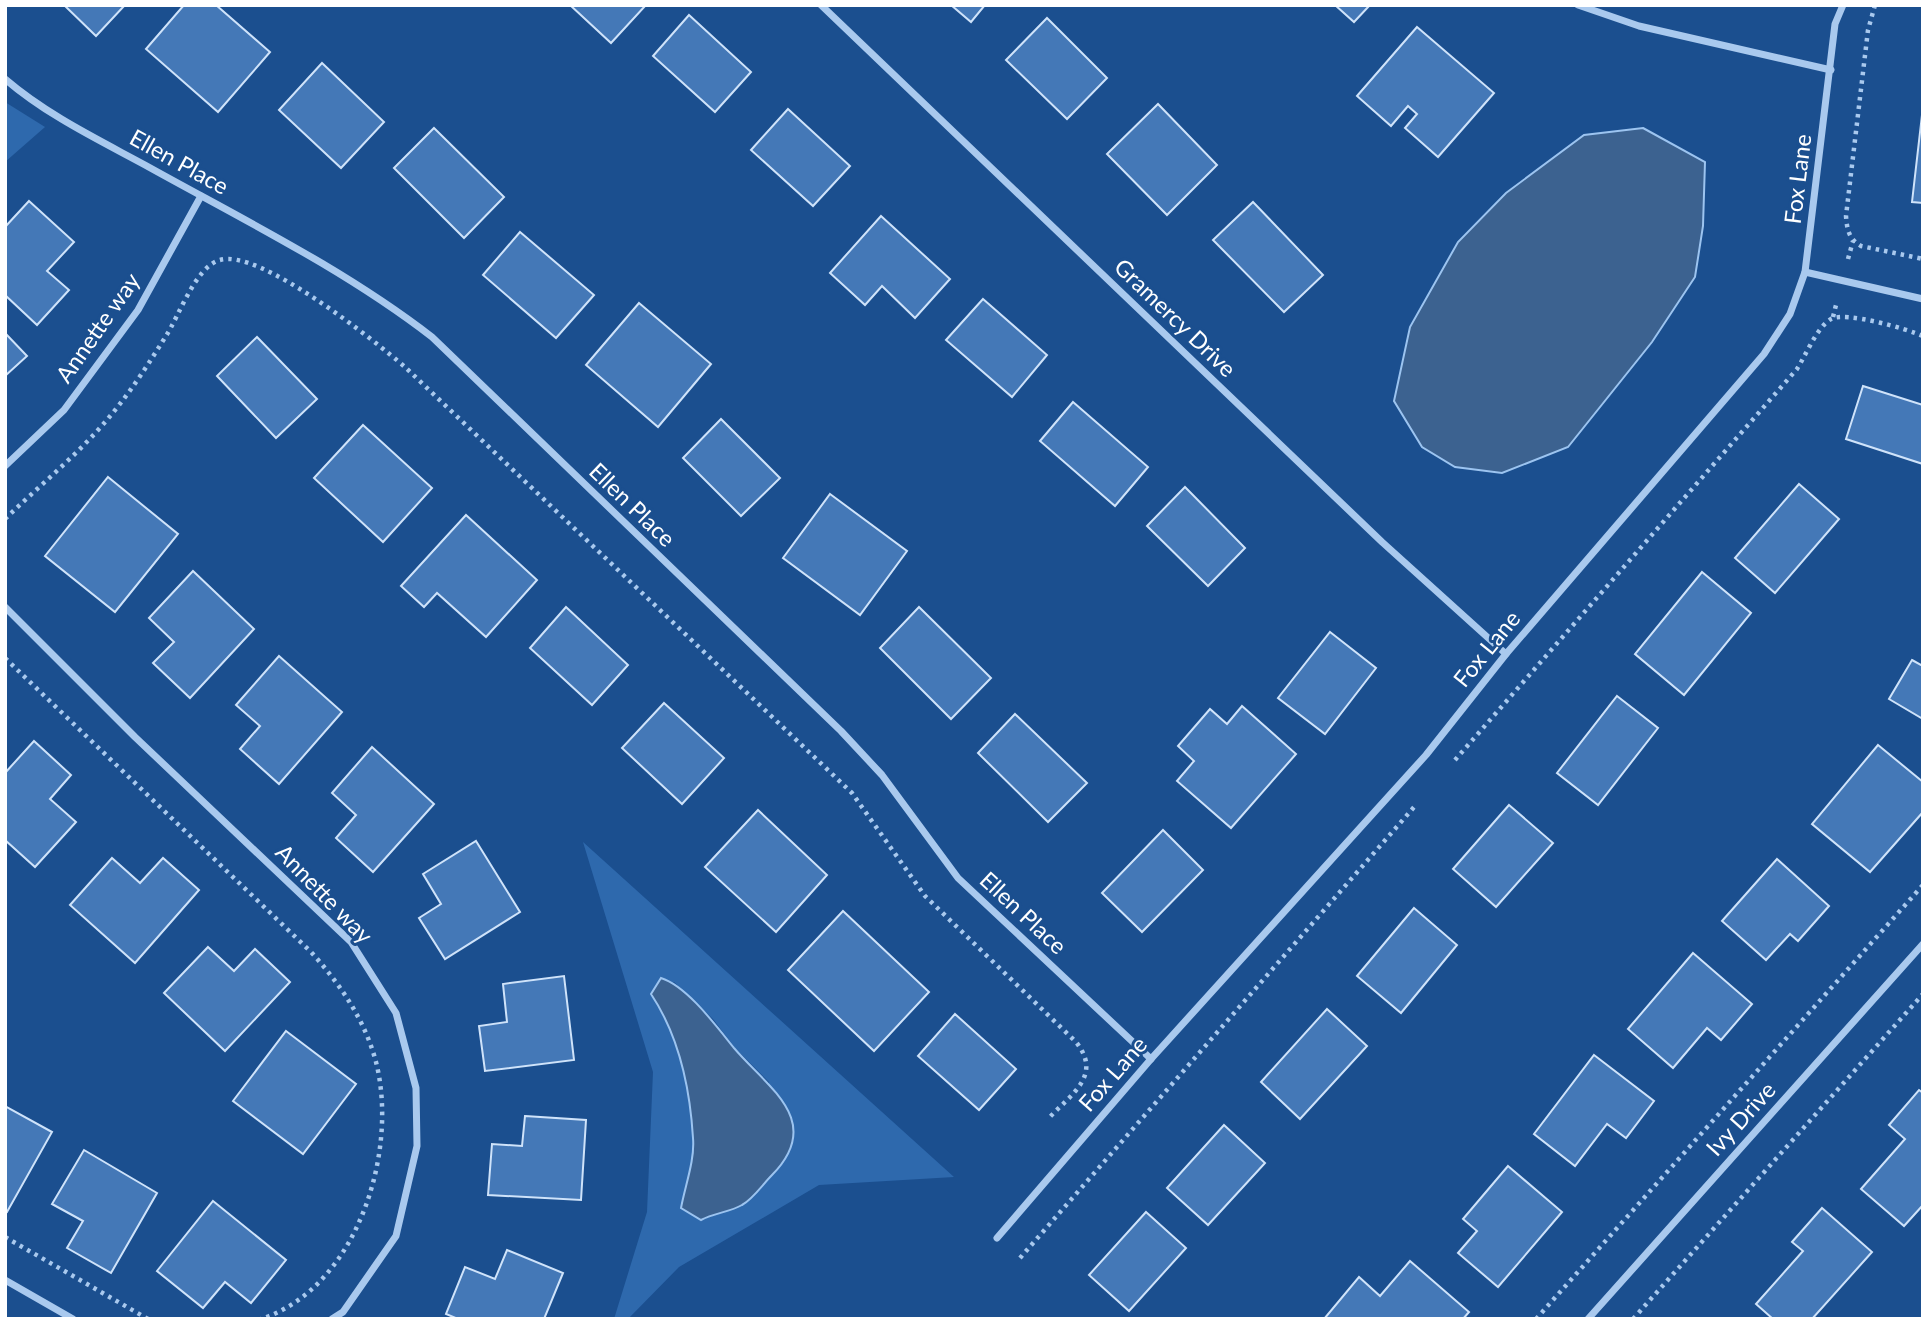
<svg xmlns="http://www.w3.org/2000/svg" width="1928" height="1324" font-family="Lato,sans-serif">
<style>
.green{fill:#2e69ad;fill-rule:evenodd}
.water{fill:#3c6290;stroke:#9cc4f0;stroke-width:2}
.building{fill:#4478b7;stroke:#cfe3fa;stroke-width:2}
.lines{fill:none;stroke-linecap:round;stroke-linejoin:round}
.path{stroke:#a9c9ee;stroke-width:4.5;stroke-dasharray:3.5 5;stroke-linecap:butt}
.street{stroke:#a9c9ee;stroke-width:7}
.labels{text-anchor:middle;stroke-width:6;stroke-linejoin:round;paint-order:stroke}
.street-label{font-size:23px;fill:#fff;stroke:#1b4f8f}
</style>
<rect width="100%" height="100%" fill="#1b4f8f"/>
<g class="green">
<path d="M5 102 45 127 5 162Z"/>
<path d="M583 842 954 1177 819 1185 679 1267 628 1319H614L647 1212 653 1072ZM674 982 713 1019 735 1048 769 1082 742 1205 701 1220 681 1207C685 1186 695 1160 693 1138 690 1088 679 1037 652 995Z"/>
</g>
<g class="water">
<path d="M1643 128 1705 162 1703 226 1695 277 1652 342 1568 447 1502 473 1455 467 1422 447 1394 401 1410 327 1458 242 1506 193 1584 135Z"/>
<path d="M661 978C687 986 717 1027 734 1048 768 1088 825 1121 772 1175 763 1184 753 1199 742 1205 730 1212 714 1213 701 1220L681 1208C685 1186 695 1160 693 1138 690 1088 679 1036 651 994Z"/>
</g>
<g class="building">
<path d="M64 5H125L96 36Z"/>
<path d="M184 5H216L270 52 218 112 146 49Z"/>
<path d="M570 5H646L611 43Z"/>
<path d="M951 5H985L971 22Z"/>
<path d="M1335 5H1370L1354 22Z"/>
<path d="M689 15 751 72 715 112 653 56Z"/>
<path d="M1047 18 1107 78 1067 119 1006 60Z"/>
<path d="M1417 27 1494 93 1438 157 1405 128 1417 114 1408 106 1391 126 1357 96Z"/>
<path d="M322 63 384 122 341 168 279 110Z"/>
<path d="M1158 104 1217 165 1167 215 1107 154Z"/>
<path d="M788 109 850 166 813 206 751 150Z"/>
<path d="M1922 115H1923V203L1912 202Z"/>
<path d="M434 128 504 197 464 238 394 168Z"/>
<path d="M29 201 74 242 47 271 69 290 37 325 5 295V227Z"/>
<path d="M1253 202 1323 275 1284 312 1213 240Z"/>
<path d="M881 216 950 279 915 318 882 286 865 305 830 273Z"/>
<path d="M520 232 594 295 556 338 483 275Z"/>
<path d="M983 299 1047 355 1012 397 946 340Z"/>
<path d="M639 303 711 364 658 427 586 365Z"/>
<path d="M5 333 27 356 5 376Z"/>
<path d="M257 337 317 399 276 438 217 376Z"/>
<path d="M1863 386 1923 405V464L1846 439Z"/>
<path d="M1073 402 1148 467 1115 506 1040 441Z"/>
<path d="M721 419 780 478 741 516 683 458Z"/>
<path d="M363 425 432 488 383 542 314 478Z"/>
<path d="M108 477 178 534 115 612 45 556Z"/>
<path d="M1799 484 1839 519 1775 593 1735 558Z"/>
<path d="M1185 487 1245 548 1208 586 1147 526Z"/>
<path d="M830 494 907 551 860 615 783 558Z"/>
<path d="M466 515 537 580 486 637 437 593 424 607 401 586Z"/>
<path d="M193 571 254 629 190 698 153 663 174 642 149 618Z"/>
<path d="M1702 572 1751 613 1684 695 1635 654Z"/>
<path d="M566 607 628 665 592 705 530 648Z"/>
<path d="M919 607 991 678 951 719 880 648Z"/>
<path d="M1330 632 1376 668 1325 734 1278 698Z"/>
<path d="M279 656 342 712 279 784 240 749 260 726 236 705Z"/>
<path d="M1912 660 1923 666V719L1889 699Z"/>
<path d="M1617 696 1658 728 1598 805 1557 773Z"/>
<path d="M664 703 724 758 682 804 622 748Z"/>
<path d="M1242 706 1296 754 1231 828 1177 781 1194 761 1178 746 1210 709 1227 724Z"/>
<path d="M1015 714 1087 783 1048 822 978 753Z"/>
<path d="M34 741 71 775 50 799 76 822 35 867 5 840V773Z"/>
<path d="M1878 745 1923 782V812L1870 872 1812 824Z"/>
<path d="M372 747 434 804 373 872 336 838 356 815 332 793Z"/>
<path d="M1509 805 1553 843 1496 907 1453 869Z"/>
<path d="M758 810 827 875 776 932 705 867Z"/>
<path d="M1163 830 1203 870 1142 932 1102 893Z"/>
<path d="M476 841 520 912 445 959 419 918 441 904 423 874Z"/>
<path d="M112 858 140 883 163 858 199 890 135 963 70 905Z"/>
<path d="M1777 859 1829 906 1798 941 1790 934 1766 960 1722 921Z"/>
<path d="M1414 908 1457 945 1401 1013 1357 976Z"/>
<path d="M843 911 929 992 874 1051 788 970Z"/>
<path d="M208 947 234 971 255 949 290 982 225 1051 164 993Z"/>
<path d="M1693 953 1752 1004 1721 1040 1707 1028 1673 1068 1628 1029Z"/>
<path d="M564 976 574 1060 485 1071 479 1026 507 1022 503 984Z"/>
<path d="M1327 1009 1367 1046 1300 1119 1261 1082Z"/>
<path d="M955 1014 1016 1069 979 1110 918 1056Z"/>
<path d="M286 1031 356 1084 303 1154 233 1101Z"/>
<path d="M1594 1055 1654 1101 1626 1138 1607 1124 1575 1166 1534 1134Z"/>
<path d="M1919 1090 1923 1093V1205L1904 1226 1861 1189 1905 1139 1889 1125Z"/>
<path d="M5 1106 52 1132 7 1212 5 1211Z"/>
<path d="M525 1116 586 1120 581 1200 488 1195 492 1144 522 1146Z"/>
<path d="M1224 1125 1265 1163 1208 1225 1167 1188Z"/>
<path d="M84 1150 157 1193 111 1273 67 1248 83 1221 52 1204Z"/>
<path d="M1508 1166 1562 1212 1498 1287 1458 1253 1477 1231 1463 1219Z"/>
<path d="M213 1201 286 1260 251 1303 225 1282 203 1308 157 1271Z"/>
<path d="M1822 1208 1872 1252 1812 1319H1773L1756 1304 1803 1251 1792 1242Z"/>
<path d="M1146 1212 1186 1248 1129 1311 1089 1275Z"/>
<path d="M507 1250 563 1273 544 1319H458L446 1314 465 1267 495 1279Z"/>
<path d="M1410 1261 1469 1312 1463 1319H1324L1359 1277 1380 1296Z"/>
</g>
<g class="lines">
<g class="path">
<path d="M1875 5 1868 30 1846 216C1847 230 1849 239 1861 246L1923 259"/>
<path d="M1848 259 1853 241"/>
<path d="M1833 317 1837 301"/>
<path d="M5 519C40 485 80 453 111 415 132 390 149 363 166 336 179 316 196 266 220 260 259 248 375 341 405 367L852 793 925 896 1076 1042C1103 1076 1071 1094 1048 1119"/>
<path d="M5 658 311 952C340 984 365 1020 376 1062 399 1152 357 1288 261 1319"/>
<path d="M1455 760 1797 369C1806 355 1817 327 1831 319 1846 311 1907 329 1923 336"/>
<path d="M5 1237 148 1319"/>
<path d="M1020 1258 1415 806"/>
<path d="M1536 1319 1923 885"/>
<path d="M1633 1319 1923 994"/>
</g>
<g class="street">
<path d="M821 5 1382 542 1506 654"/>
<path d="M1578 5 1639 26 1831 70"/>
<path d="M5 79C47 115 97 139 145 165 242 219 344 269 432 337L841 731 882 775 958 878 1151 1059"/>
<path d="M1805 272 1923 299"/>
<path d="M5 466 64 410 138 310 201 196"/>
<path d="M5 607 135 737 351 942 396 1013 416 1088 417 1146 396 1236 343 1312 332 1319"/>
<path d="M997 1238 1151 1059 1426 755 1506 654 1764 354 1790 314 1805 272 1835 24 1843 5"/>
<path d="M5 1280 73 1319"/>
<path d="M1588 1319 1923 944"/>
</g>
</g>
<g class="labels">
<g class="street-label">
<text transform="translate(179 162) rotate(29)" y="8">Ellen Place</text>
<text transform="translate(1798 179) rotate(-83)" y="8">Fox Lane</text>
<text transform="translate(1175 318) rotate(44)" y="8">Gramercy Drive</text>
<text transform="translate(98 328) rotate(-55)" y="8">Annette way</text>
<text transform="translate(632 505) rotate(44)" y="8">Ellen Place</text>
<text transform="translate(1487 649) rotate(-51)" y="8">Fox Lane</text>
<text transform="translate(324 894) rotate(46)" y="8">Annette way</text>
<text transform="translate(1023 913) rotate(43)" y="8">Ellen Place</text>
<text transform="translate(1113 1074) rotate(-49)" y="8">Fox Lane</text>
<text transform="translate(1741 1119) rotate(-48)" y="8">Ivy Drive</text>
</g>
</g>
<rect width="1928" height="1324" fill="none" stroke="#ffffff" stroke-width="14"/>
</svg>
